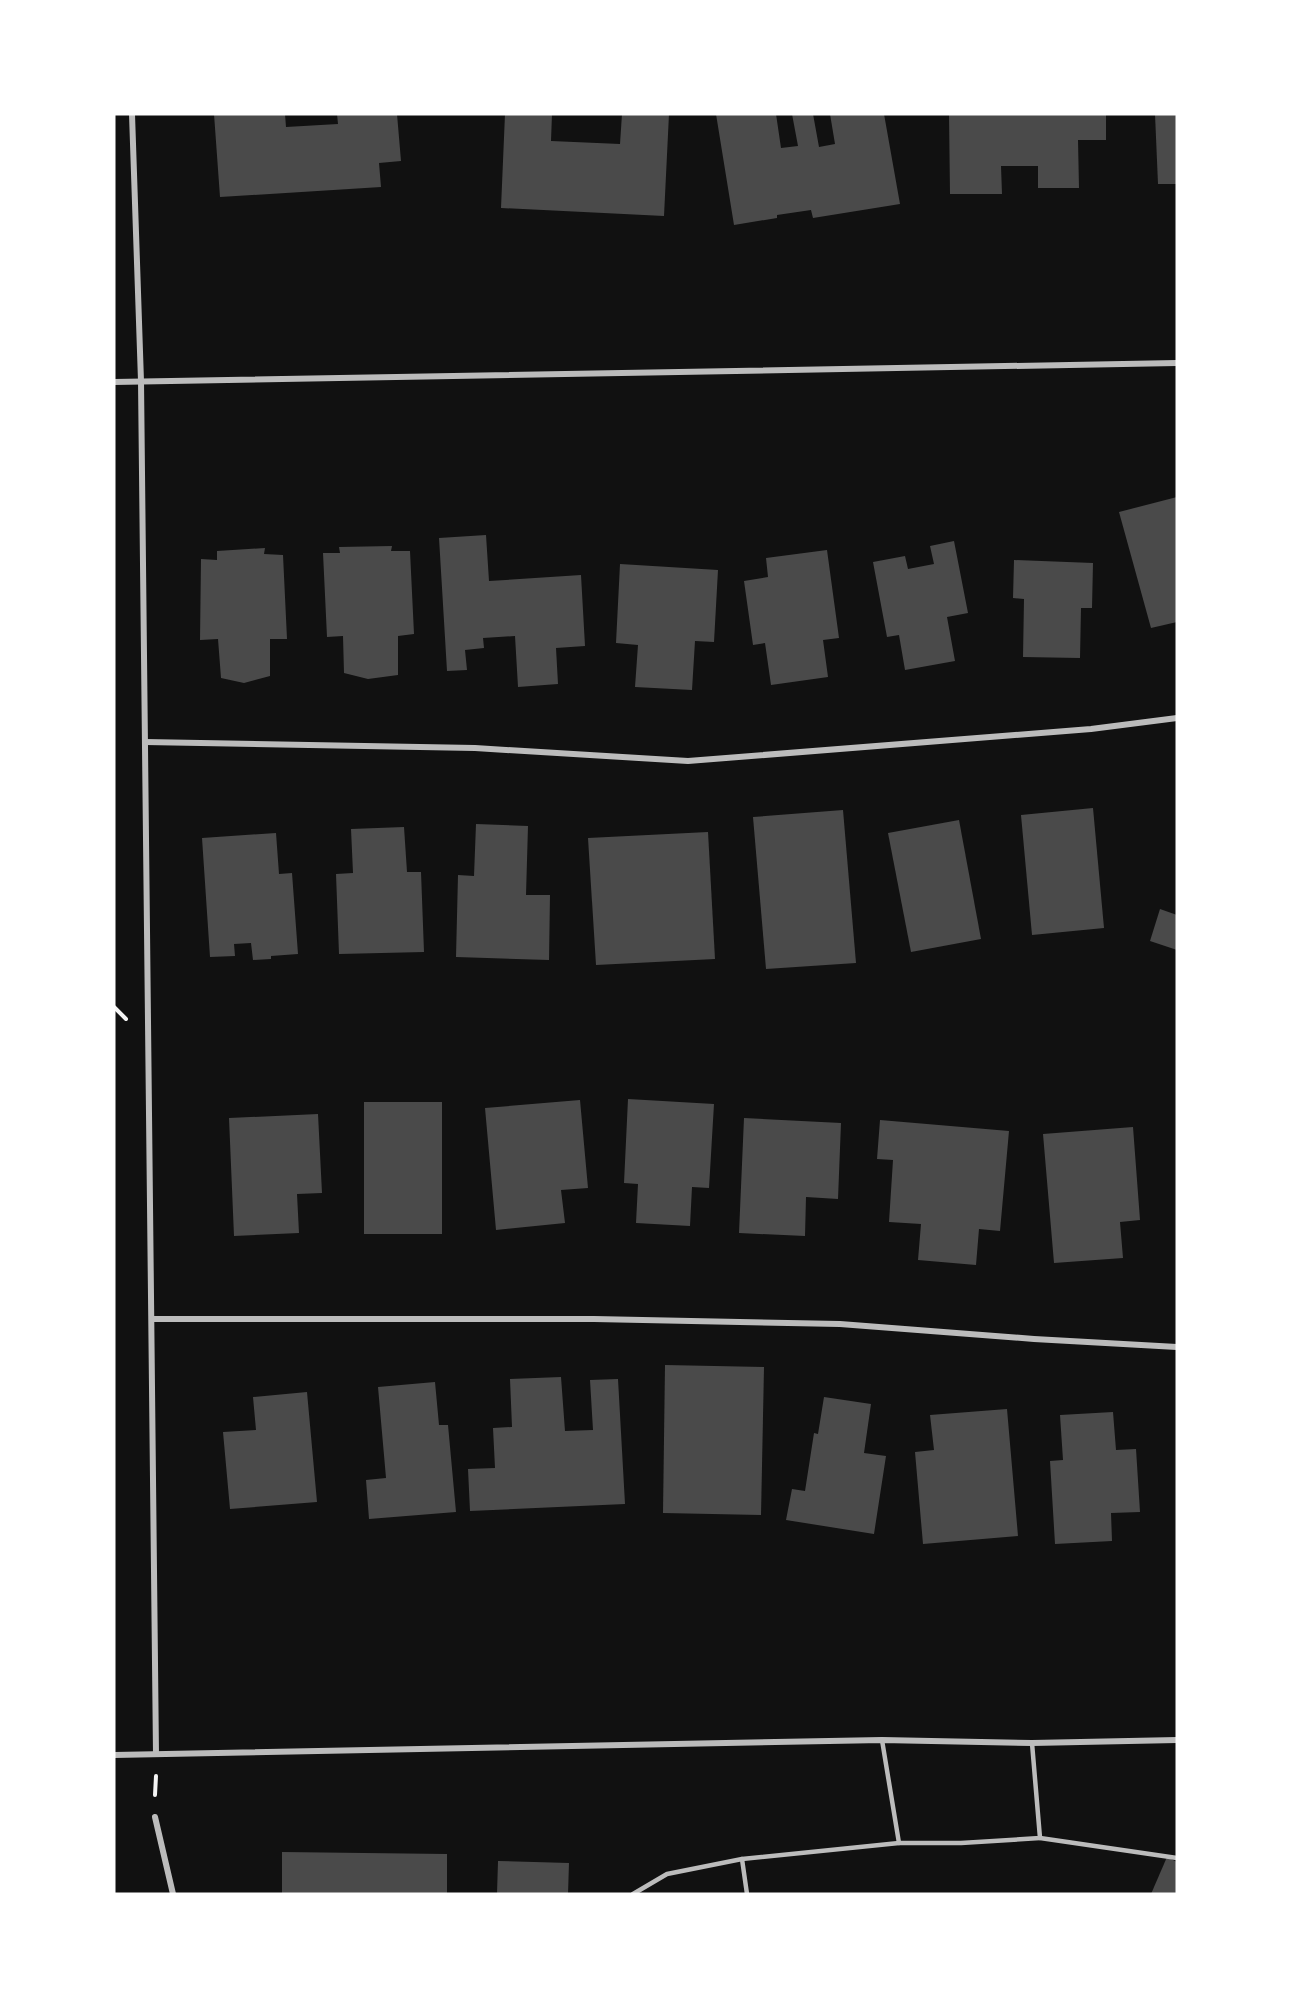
<svg xmlns="http://www.w3.org/2000/svg" width="1291" height="2008" font-family="'Alegreya Sans',sans-serif">
<style>
.building{fill:#4a4a4a}
.lines{fill:none;stroke-linecap:round;stroke-linejoin:round}
.path{stroke:#f5f5f5;stroke-width:4}
.service{stroke:#bcbcbc;stroke-width:4.5}
.minor{stroke:#bcbcbc;stroke-width:6}
</style>
<rect width="100%" height="100%" fill="#111"/>
<g class="building">
<path d="M214 114H285L286 127 338 124 337 114H397L401 161 379 163 381 187 220 197Z"/>
<path d="M505 114H552L551 141 620 144 622 114H669L664 216 501 208Z"/>
<path d="M716 114H776L781 148 798 146 792 114H813L819 147 835 144 830 114H884L900 204 813 218 811 210 777 215V218L734 225Z"/>
<path d="M949 114H1106V140H1078L1079 188H1038V166H1001L1002 194H950Z"/>
<path d="M1155 114H1177V184H1158Z"/>
<path d="M1177 497V622L1151 628 1119 512Z"/>
<path d="M486 535 489 581 581 575 585 646 556 648 558 684 518 687 515 636 483 638 484 648 465 650 467 670 447 671 439 538Z"/>
<path d="M954 541 968 613 947 617 955 661 905 670 899 635 887 637 873 562 905 556 908 569 934 564 930 546Z"/>
<path d="M392 546 391 551H410L414 634 398 636V675L368 679 344 673 343 636 327 637 323 553H340L339 547Z"/>
<path d="M265 548 264 554 283 555 287 639H270V676L244 683 221 678 218 639 200 640 201 559 217 560V551Z"/>
<path d="M827 550 839 638 823 640 828 677 771 685 765 643 753 645 744 581 768 577 766 558Z"/>
<path d="M1014 560 1093 563 1092 608H1081L1080 658 1023 657 1024 599 1013 598Z"/>
<path d="M620 564 718 570 714 642 695 641 692 690 635 687 638 645 616 643Z"/>
<path d="M1093 808 1104 928 1032 935 1021 815Z"/>
<path d="M843 810 856 963 766 969 753 817Z"/>
<path d="M959 820 981 939 911 952 888 833Z"/>
<path d="M476 824 528 826 526 895H550L549 960 456 957 458 875 474 876Z"/>
<path d="M404 827 407 872H421L424 952 339 954 336 874 353 873 351 829Z"/>
<path d="M708 832 715 959 596 965 588 838Z"/>
<path d="M276 833 279 874 292 873 298 954 271 956V959L253 960 251 943 234 944 235 956 210 957 202 838Z"/>
<path d="M1160 909 1177 915V950L1150 941Z"/>
<path d="M628 1099 714 1104 709 1188 692 1187 690 1226 636 1223 638 1184 624 1183Z"/>
<path d="M580 1100 588 1188 561 1190 565 1223 496 1230 485 1108Z"/>
<rect x="364" y="1102" width="78" height="132"/>
<path d="M318 1114 322 1193 297 1194 299 1233 234 1236 229 1118Z"/>
<path d="M744 1118 841 1123 838 1199 806 1197 805 1236 739 1233Z"/>
<path d="M880 1120 1009 1131 1000 1231 979 1229 976 1265 918 1260 921 1224 889 1222 893 1160 877 1159Z"/>
<path d="M1133 1127 1140 1220 1120 1222 1123 1258 1054 1263 1043 1134Z"/>
<path d="M665 1365 764 1367 761 1515 663 1513Z"/>
<path d="M561 1377 565 1431 593 1430 590 1380 618 1379 625 1504 470 1511 468 1469 495 1468 493 1428 512 1427 510 1379Z"/>
<path d="M435 1382 439 1425H448L456 1512 369 1519 366 1480 386 1478 378 1387Z"/>
<path d="M307 1392 317 1502 230 1509 223 1432 256 1430 253 1397Z"/>
<path d="M824 1397 871 1404 864 1453 886 1456 874 1534 786 1520 792 1489 805 1491 814 1433 818 1434Z"/>
<path d="M1007 1409 1018 1536 923 1544 915 1452 934 1450 930 1415Z"/>
<path d="M1113 1412 1116 1450 1136 1449 1140 1512 1111 1513 1112 1541 1055 1544 1050 1461 1063 1460 1060 1415Z"/>
<path d="M282 1852 447 1854V1894H282Z"/>
<path d="M1167 1857 1177 1862V1894H1151Z"/>
<path d="M498 1861 569 1863 568 1894H497Z"/>
</g>
<g class="lines">
<g class="path">
<path d="M114 1007 126 1019"/>
<path d="M155 1795 156 1776"/>
</g>
<g class="service">
<path d="M882 1740 899 1843"/>
<path d="M1040 1838 1177 1858"/>
<path d="M742 1859 747 1894"/>
<path d="M633 1894 667 1874 742 1859 899 1843H961L1040 1838 1032 1743"/>
</g>
<g class="minor">
<path d="M132 114 141 381 156 1754"/>
<path d="M114 382 1177 363"/>
<path d="M145 742 475 748 688 761 1091 729 1177 718"/>
<path d="M152 1319H594L840 1324 1034 1339 1177 1347"/>
<path d="M114 1755 882 1740 1032 1743 1177 1740"/>
<path d="M155 1817 173 1894"/>
</g>
</g>
<rect width="1291" height="2008" fill="none" stroke="#ffffff" stroke-width="231"/>
</svg>
